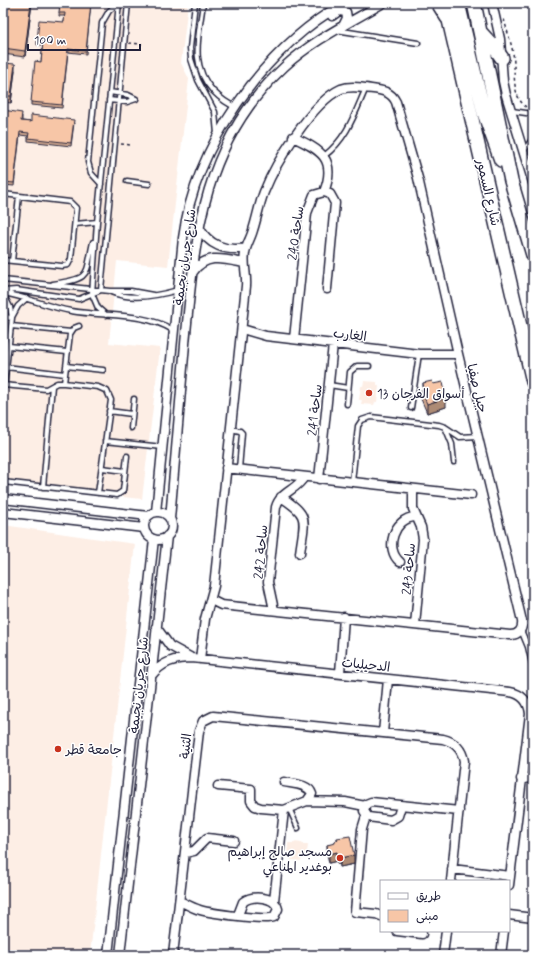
<svg xmlns="http://www.w3.org/2000/svg" width="536" height="958" font-family="Mynerve,'Playpen Sans Arabic',sans-serif">
	<rect width="100%" height="100%" fill="#fff"/>
	<filter id="ink" filterUnits="userSpaceOnUse"><feTurbulence type="fractalNoise" baseFrequency=".025" numOctaves="2"/><feDisplacementMap in="SourceGraphic" scale="8" xChannelSelector="R" yChannelSelector="G"/><feConvolveMatrix kernelMatrix="1 2 1 2 8 2 1 2 1" color-interpolation-filters="sRGB"/></filter>
	<g filter="url(#ink)">
		<!-- built -->
		<path fill="#fdeee5" d="M3,3H188L181,63L189,79L168,266L117,261L109,343L160,348L142,499L3,485Z
			M364,381L377,382V386H379L377,402H375L374,405L361,404L362,400H359L361,386H363Z
			M3,525L135,544L90,955H3Z
			M293,842L303,843V845H308L306,859L302,858L301,861L291,860V857H287L288,843H293Z"/>
		<g fill="none" stroke-linecap="round" stroke-linejoin="round">
			<defs>
				<path id="service" d="M195,3L190,48L191,59L198,80L215,112L217,134
					M203,3C199,36 189,64 213,91C220,98 227,104 236,107
					M336,30L418,43
					M110,92L128,95L136,99
					M109,100L127,102L136,99
					M512,111L533,114
					M524,151L533,138
					M324,156C347,139 355,113 366,88
					M127,181L149,184
					M101,184L91,173L88,162L102,23L109,11L118,3
					M3,194L70,202L76,208L71,259L68,265L62,266L3,260
					M75,224L97,222
					M12,261L19,196
					M3,280L110,291H131L153,295
					M53,284C92,278 85,277 93,242
					M3,291L16,290L79,299L101,290L128,3
					M111,292C131,301 157,296 178,290
					M3,293C27,297 48,307 71,311C105,317 144,312 173,330
					M3,294L10,307L12,318L4,385
					M106,315L98,308L92,294L97,222L119,3
					M3,317L12,318
					M12,317L18,306L27,298
					M11,326L71,332
					M9,346L67,352
					M66,366L103,370
					M6,367L65,374
					M64,383L70,334L74,328L79,326
					M3,385L46,389L57,383H64L98,387L107,391L111,400L98,493
					M329,385L348,388
					M347,404L350,372L357,366H369
					M411,408L419,354
					M109,411L132,414
					M445,427L452,444L454,462
					M131,428L134,399
					M231,429L240,431L242,433L239,469
					M105,441L163,447
					M102,468L125,471
					M3,482L117,495L123,491L127,456
					M352,482L358,426L362,420L371,417L439,425L445,427L460,437L478,436
					M43,487L52,386
					M521,630L528,647L533,668
					M289,808L298,828"/>
				<path id="minor" d="M435,3L445,19
					M492,3L500,39L503,81L506,95L533,183
					M332,16L339,11L346,12L347,18L343,26
					M293,137C321,150 337,159 324,192
					M199,227C208,245 226,252 246,248
					M193,272C206,253 224,259 244,263
					M242,329L266,336L419,354H458
					M294,339L307,213L314,195L324,192L330,194L335,203L327,289
					M226,468L471,495
					M319,479L333,344
					M413,489V509L421,527L423,539L415,625
					M281,497C311,516 304,520 300,553
					M3,499L148,516
					M3,512L144,528
					M156,512L183,238C195,146 263,49 344,3
					M144 526a14 14 0 1 1 28 0a14 14 0 1 1-28 0Z
					M170,519C175,461 180,403 185,344C195,240 201,144 284,67C313,40 349,23 383,3
					M400,562C384,549 394,518 415,517
					M274,610L268,582L276,507C280,492 297,490 304,477
					M156,627L170,646L190,657
					M200,659L205,619L214,586L246,286C247,275 243,264 245,253C246,245 251,238 253,230C257,218 259,205 264,192C275,164 312,102 341,89C349,86 357,87 365,88C377,90 390,89 396,102L418,178L458,354L522,621C523,629 519,635 510,635L221,605L211,600
					M340,673L344,617
					M151,676C162,662 175,658 192,658L510,692C522,694 529,702 530,714L509,885
					M383,733L388,679
					M521,779L533,778
					M284,782C293,784 309,784 312,794L307,801
					M218,786L251,789V801L255,806L261,808L284,810L307,801L345,802L365,806
					M401,806L398,816L391,820L368,817L364,811L366,804L371,802L459,811
					M366,816L362,829L355,912L376,914L381,916
					M185,853L194,851L207,838L234,841
					M452,869L510,876
					M180,901C186,904 193,908 200,910C210,913 267,921 274,917L278,909C275,896 252,895 243,902L238,915
					M274,901L284,810
					M509,915L533,918
					M397,931L422,934
					M108,955L154,539
					M120,955L167,536
					M173,955L199,731L203,721L213,716L443,739C455,742 462,749 464,761L451,881
					M443,955L446,931
					M501,955L504,931"/>
				<path id="primary" d="M445,3L533,382
					M458,3L484,113L501,160
					M474,3L511,181L533,255
					M481,33L494,47L502,58"/>
			</defs>
			<!-- service casing -->
			<use href="#service" stroke="#22223b" stroke-width="7"/>
			<!-- minor casing -->
			<use href="#minor" stroke="#22223b" stroke-width="11"/>
			<!-- primary casing -->
			<use href="#primary" stroke="#22223b" stroke-width="16"/>
			<!-- path -->
			<path stroke="#22223b" stroke-width="1.5" stroke-dasharray="3 3" stroke-linecap="butt" d="M504,19C507,31 511,42 513,53C516,71 510,94 526,107
				M129,43L142,44
				M530,120L533,132
				M121,144L131,145"/>
			<!-- service -->
			<use href="#service" stroke="#fff" stroke-width="4"/>
			<!-- minor -->
			<use href="#minor" stroke="#fff" stroke-width="8"/>
			<!-- primary -->
			<use href="#primary" stroke="#fff" stroke-width="13"/>
		</g>
		<!-- wall -->
		<path fill="#d4aa90" stroke="#22223b" d="M3,3H32L25,57L3,54Z
			M60,3H91L86,54L68,52L62,108L31,105V102L41,62L43,45H37V42L64,22L65,16H59Z
			M3,63L15,70L11,103L3,102Z
			M3,110L22,116V121L31,122L74,123L71,146L28,141V136L20,135L14,186L3,185Z
			M423,383L433,384L446,407L427,413L421,399V390H423Z
			M337,838L354,864L340,867V864H337V861L329,863L327,854V845L335,844V841L337,840Z"/>
		<!-- shaded-wall -->
		<path fill="#ad8b75" stroke="#22223b" d="M31,3H32L25,57V51Z
			M15,64V70L11,103V96Z
			M446,398V407L427,413V404Z
			M337,852V861L329,863V854Z
			M337,855H340V864H337Z
			M354,855V864L340,867V858Z"/>
		<!-- building -->
		<path fill="#f7c6a7" stroke="#22223b" d="M3,3H31L25,51L3,48Z
			M60,3H91L86,51L68,49L62,105L31,102L35,61L41,62L43,42H37L39,20L64,22L65,13H59Z
			M3,63L15,64L11,96H3Z
			M3,110L22,113L21,121L31,122V115L74,120L71,143L28,138L29,133L20,132L14,183L3,182Z
			M432,381L433,384L443,382L446,398L427,404L421,390H424L423,383Z
			M350,836L354,855L340,858V855H337V852L329,854L327,845L335,843V841L338,840L337,838Z"/>
	</g>
	<!-- markers -->
	<g fill="#c8321e" stroke="#fff" stroke-width="1.5">
		<circle cx="369" cy="393" r="4"/>
		<circle cx="58" cy="749" r="4"/>
		<circle cx="340" cy="858" r="4"/>
	</g>
	<g text-anchor="middle" stroke-width="3" stroke-linejoin="round" paint-order="stroke">
		<!-- street labels -->
		<g font-size="13" fill="#22223b" stroke="#fff">
			<text transform="translate(489 192) rotate(77)" y="5">شارع السمور</text>
			<text transform="translate(295 233) rotate(-82)" y="5">ساحة 240</text>
			<text transform="translate(184 257) rotate(-82)" y="5">شارع جريان نجيمة</text>
			<text transform="translate(350 334) rotate(7)" y="5">الغارب</text>
			<text transform="translate(478 388) rotate(76)" y="5">جبل صفيا</text>
			<text transform="translate(314 410) rotate(-84)" y="5">ساحة 241</text>
			<text transform="translate(260 552) rotate(-85)" y="5">ساحة 242</text>
			<text transform="translate(408 569) rotate(-85)" y="5">ساحة 243</text>
			<text transform="translate(366 664) rotate(6)" y="5">الدحيليات</text>
			<text transform="translate(138 685) rotate(-84)" y="5">شارع جريان نجيمة</text>
			<text transform="translate(185 746) rotate(-84)" y="5">الثنية</text>
		</g>
		<!-- poi labels -->
		<g font-size="13" fill="#22223b" stroke="#fff" text-anchor="start">
			<text x="377" y="398">أسواق الفرجان 13</text>
			<text x="66" y="754">جامعة قطر</text>
			<text x="332" y="856" text-anchor="end">مسجد صالح إبراهيم<tspan x="332" dy="15">بوغدير المناعي</tspan></text>
		</g>
	</g>
	<!-- margin -->
	<rect width="536" height="958" fill="none" stroke="#fff" stroke-width="16"/>
	<rect x="8" y="8" width="520" height="942" fill="none" stroke="#22223b" stroke-width="1.5" filter="url(#ink)"/>
	<!-- legend -->
	<rect x="380" y="880" width="130" height="52" fill="#ffffff" stroke="#a7a7b1"/>
	<rect x="388" y="893" width="20" height="6" fill="#ffffff" stroke="#a7a7b1"/>
	<text x="416" y="900" font-size="12" fill="#22223b">طريق</text>
	<rect x="388" y="910" width="20" height="12" fill="#f7c6a7" stroke="#a7a7b1"/>
	<text x="416" y="920" font-size="12" fill="#22223b">مبنى</text>
	<!-- scale -->
	<path d="M28 44v6h112v-6" fill="none" stroke="#22223b" stroke-width="2"/>
	<text x="34" y="44" font-size="12" fill="#22223b" stroke="#ffffff" stroke-width="3" paint-order="stroke">100 m</text>
</svg>
